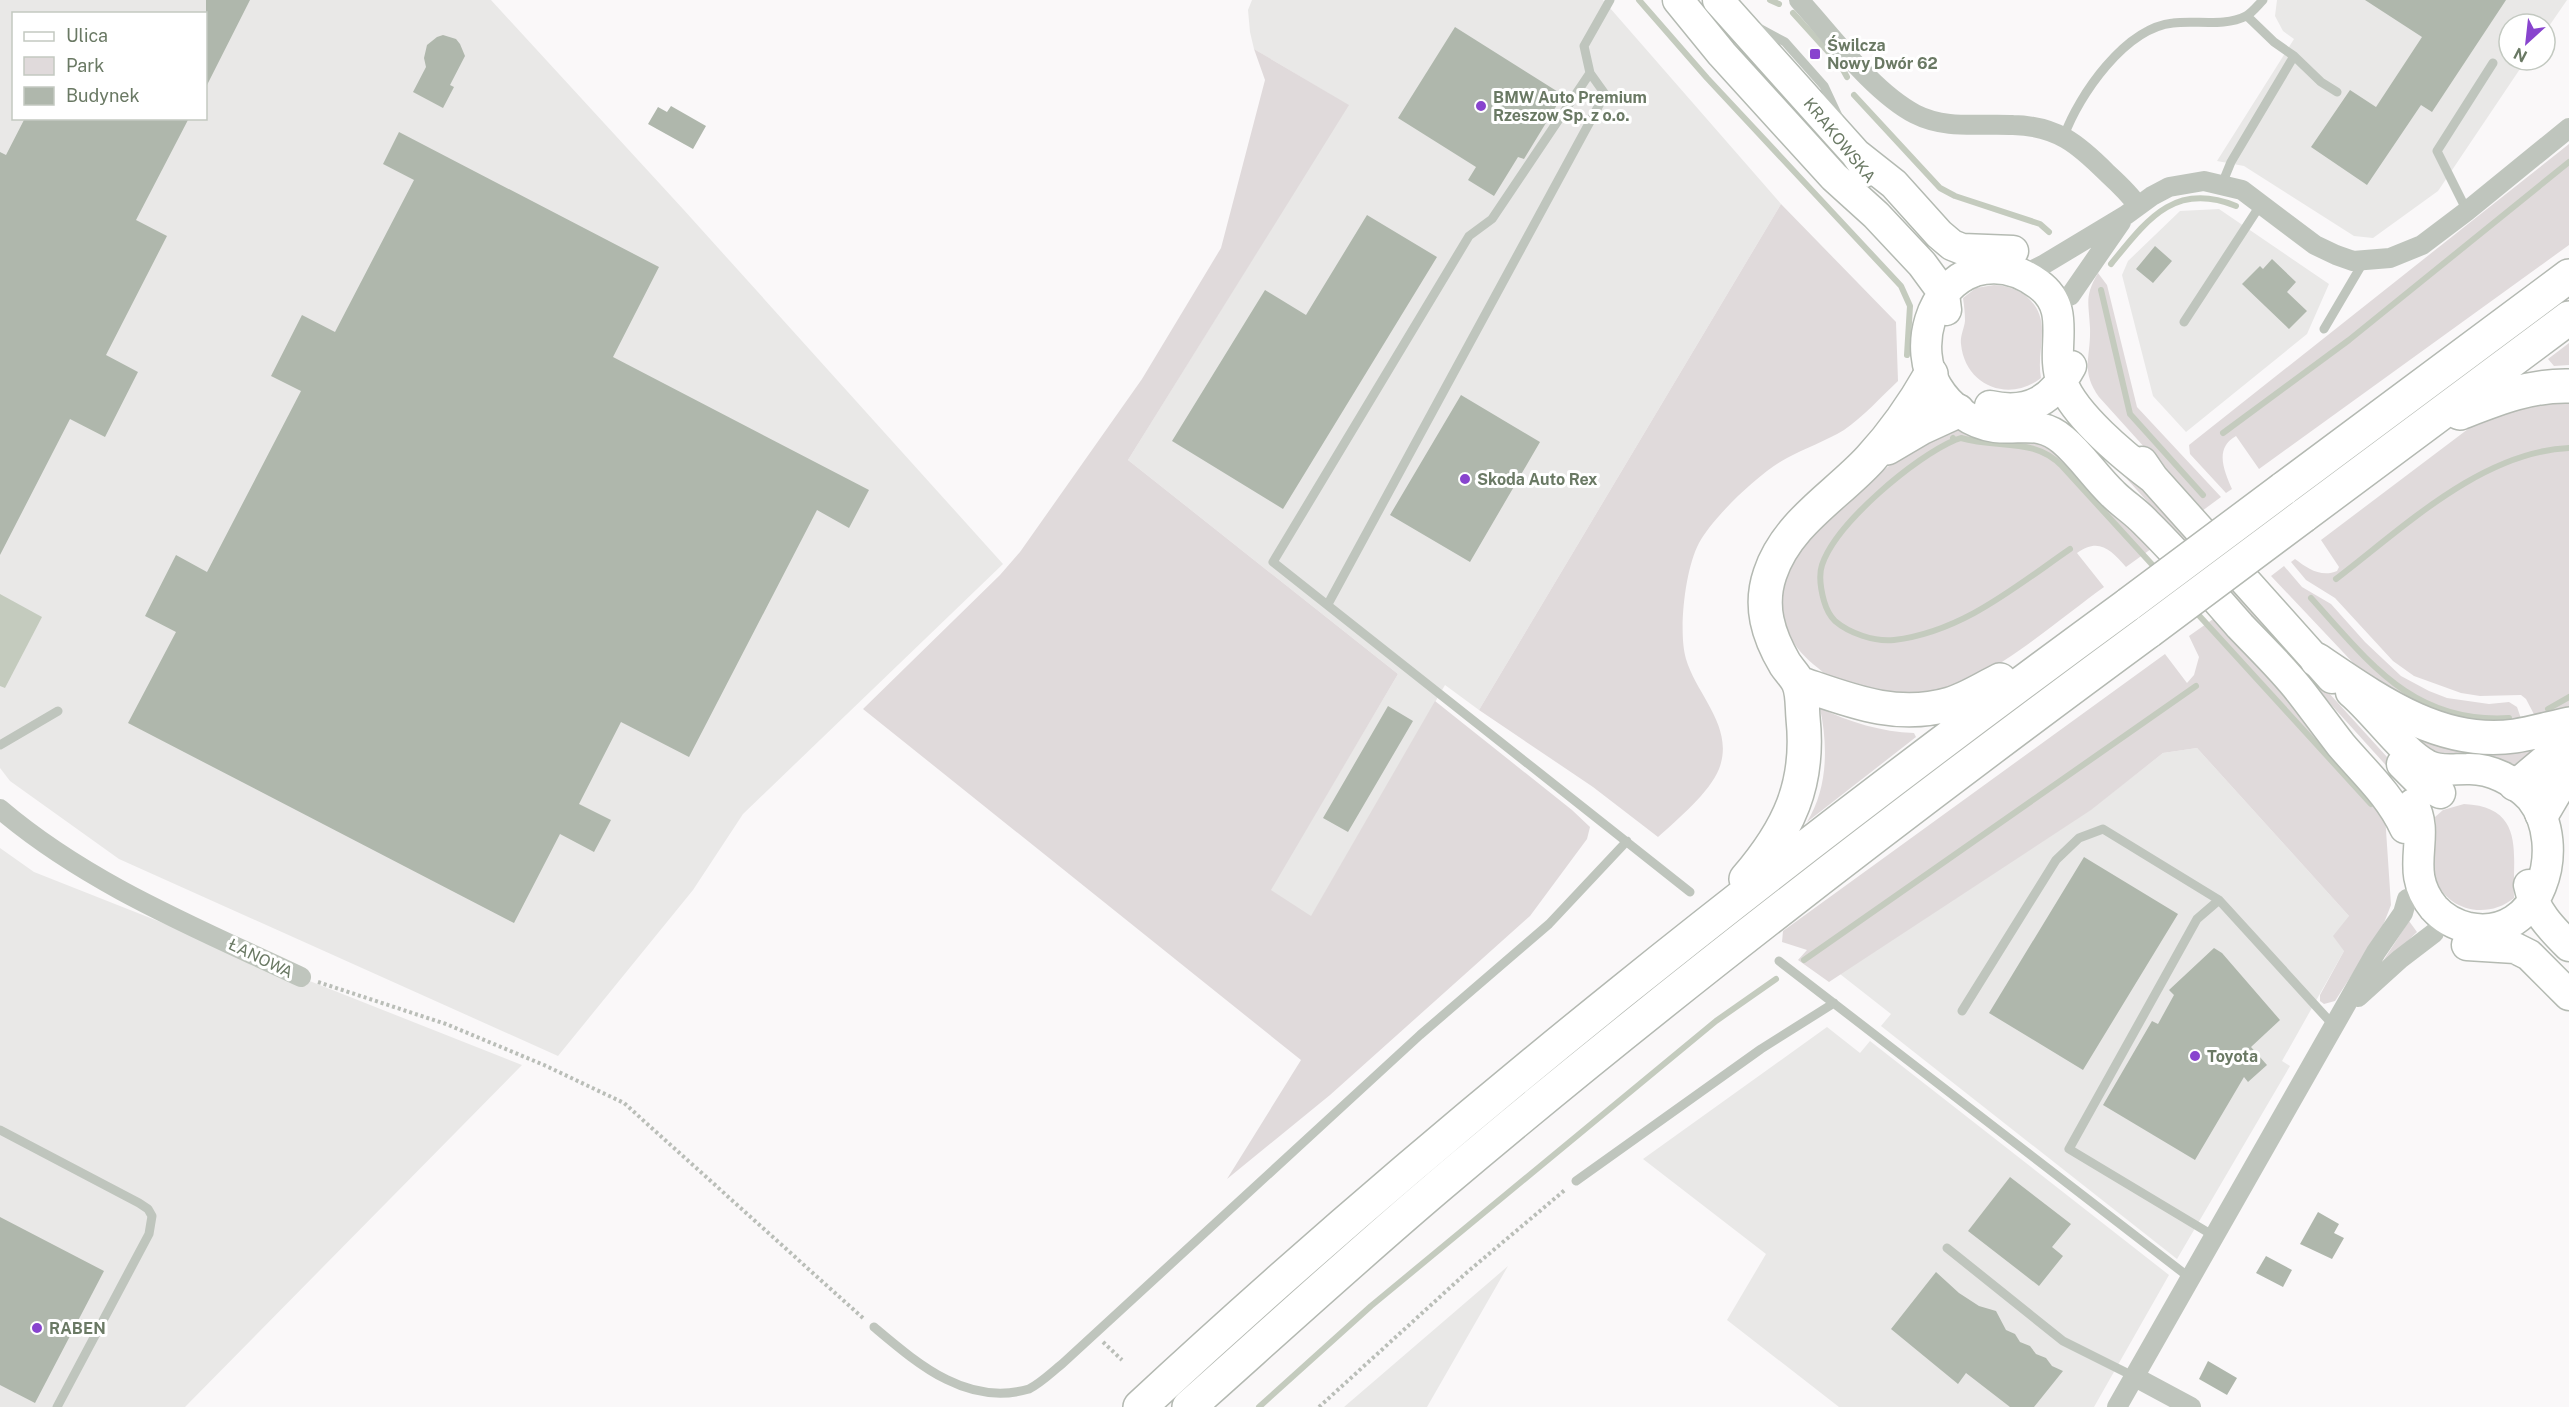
<svg xmlns="http://www.w3.org/2000/svg" width="2569" height="1407" font-family="'Public Sans',sans-serif">
	<rect width="100%" height="100%" fill="#faf8f9"/>
	<!-- built -->
	<path fill="#e9e8e7" fill-rule="evenodd" d="M0,0H491L683,209L1003,564L743,814L693,890L558,1056L119,859L10,781L0,768ZM14,14H206V118H14Z
		M1252,0H1603L1781,204L1479,710L1445,685L1311,917L1270,890L1398,674L1128,460L1348,105L1254,49L1250,32L1248,10Z
		M2277,0H2567L2545,32V24H2509V60H2526L2438,191L2373,238L2354,236L2244,166L2217,161L2294,39L2283,31L2275,16Z
		M2219,209L2329,284L2307,334L2186,432L2153,396L2122,275L2128,261L2180,211Z
		M2197,748L2349,916L2344,951L2282,1061L2290,1066L2177,1259L1881,1026L1891,1014L1840,974L2090,810L2163,753Z
		M0,848L34,872L522,1065L185,1407H0Z
		M1827,1027L1860,1053L1870,1041L2169,1275L2094,1407H1839L1727,1320L1766,1254L1643,1159Z
		M1508,1266L1427,1407H1344Z"/>
	<!-- green -->
	<path fill="#e0dadb" d="M1740,47L1946,272L1944,277L1739,50Z
		M1254,49L1349,105L1128,460L1398,674L1271,890L1311,916L1435,701L1572,810L1590,827L1587,839L1530,916L1330,1095L1227,1179L1301,1060L863,709L1000,575L1020,552L1142,379L1221,248L1265,80Z
		M2569,144V245L2259,469L2236,436C2214,448 2224,471 2232,489L2226,493L2190,454L2189,445Z
		M1781,204L1896,322L1898,381C1881,397 1863,417 1844,430C1826,441 1805,448 1787,458C1760,472 1713,517 1699,543C1685,569 1678,632 1686,659C1697,696 1735,727 1719,769C1710,792 1677,820 1658,837L1593,787L1479,710Z
		M2098,273L2107,285L2137,407L2221,497L2202,511L2099,397C2080,370 2091,358 2090,328C2089,303 2084,297 2098,273Z
		M1994,285C2020,286 2042,302 2042,331C2042,347 2038,362 2041,378C2009,403 1965,386 1961,344C1960,336 1964,329 1965,321C1965,313 1964,305 1963,298L1976,288Z
		M2569,343V365L2554,366L2548,359Z
		M2534,399H2569V710L2538,722L2526,699L2521,695L2480,696L2461,693L2414,676L2393,661L2335,598L2306,580L2291,562L2295,559C2307,568 2321,578 2337,571L2339,567L2321,540L2472,426Z
		M2060,405L2068,406L2417,790L2411,793Z
		M1953,428L2048,441L2151,549L2126,567C2111,550 2099,537 2077,553L2104,587C2054,623 1980,689 1920,699C1911,701 1849,687 1840,684C1832,681 1824,673 1818,668C1708,582 1877,476 1939,429Z
		M2284,566L2302,587L2331,604L2365,642L2401,676L2429,691L2447,698L2489,704L2509,702L2517,707L2524,727L2484,729L2375,686L2271,576Z
		M2216,617L2385,815L2391,905L2382,928L2335,1001L2324,1004L2320,1001V995L2344,951L2333,936L2349,916L2197,748L2163,753L2091,810L1829,982L1798,960L1807,950L1782,942L1783,931L2165,654L2187,683L2194,675L2199,657L2189,636Z
		M1820,708C1849,722 1882,732 1914,733L1916,737L1807,822C1828,788 1828,746 1820,708Z
		M2396,720L2528,748L2532,754L2520,773L2432,757Z
		M2464,804C2527,807 2512,856 2514,898C2486,921 2443,910 2434,874C2430,856 2438,837 2435,817L2443,810Z
		M2409,921L2417,932L2386,962L2383,961Z"/>
	<!-- water -->
	<path fill="#c4cbbe" d="M0,594L42,617L5,688L0,686Z"/>
	<g fill="none" stroke-linecap="round" stroke-linejoin="round">
		<!-- stream -->
		<path stroke="#c4cbbe" stroke-width="6" d="M1639,0L1707,78L1901,286L1910,306L1907,355
			M1770,0L1779,4
			M1793,13L1841,66L1847,77
			M1854,95L1940,188L1955,196L2040,224L2049,232
			M2111,264C2147,220 2174,181 2236,206
			M2101,290L2130,414L2203,495
			M2223,433L2349,340L2569,162
			M1953,438L1955,440C1915,457 1836,523 1822,565C1818,577 1821,590 1824,601C1826,608 1829,615 1835,621C1849,633 1874,642 1894,640C1962,632 2015,587 2070,549
			M1955,440L1961,438C1998,449 2034,437 2062,466L2158,571
			M2336,579C2403,528 2481,452 2569,448
			M2311,598C2369,662 2413,724 2509,718
			M2194,610L2371,804
			M2548,709L2569,697
			M1804,960L2196,686
			M1259,1407L1371,1306L1716,1021L1776,979"/>
	</g>
	<!-- building -->
	<path fill="#afb7ac" d="M206,0H250L206,87Z
		M2365,0H2506L2432,112L2421,105L2367,185L2311,147L2350,90L2376,107L2422,37Z
		M1455,27L1563,95L1524,159L1518,157L1494,196L1468,180L1476,167L1398,118Z
		M443,35L456,39L460,44L465,56L450,85L454,87L443,108L413,92L426,67L424,58L427,45L437,37Z
		M671,106L706,126L693,149L648,124L658,107L667,112Z
		M25,118H189L136,220L167,236L106,355L138,372L105,437L70,419L0,555V152L6,155Z
		M399,132L659,267L613,357L869,490L849,528L817,510L689,757L621,722L579,804L611,820L594,852L560,834L514,923L128,723L176,632L145,616L176,555L207,572L301,391L271,376L302,315L335,332L414,180L383,164Z
		M1367,215L1437,257L1283,509L1172,441L1265,290L1306,315Z
		M2155,246L2172,261L2153,283L2136,269Z
		M2272,259L2296,282L2287,292L2307,311L2289,329L2242,284L2260,266L2263,269Z
		M1461,395L1540,442L1470,562L1390,515Z
		M1388,706L1413,721L1348,832L1323,818Z
		M2084,857L2178,914L2083,1070L1989,1013Z
		M2214,948L2222,953L2280,1020L2251,1047L2267,1065L2248,1082L2244,1077L2195,1160L2103,1105L2152,1021L2158,1024L2174,995L2169,990Z
		M2010,1177L2071,1224L2052,1247L2063,1256L2039,1286L1968,1231Z
		M2318,1212L2339,1224L2334,1233L2344,1238L2332,1259L2300,1244Z
		M0,1217L104,1271L35,1403L0,1385Z
		M2266,1256L2292,1270L2283,1287L2256,1273Z
		M1936,1272L1959,1293L1979,1306L1996,1311L2006,1330L2015,1334L2020,1342L2030,1346L2036,1354L2046,1358L2052,1366L2063,1371L2034,1407H2010L1966,1373L1958,1384L1891,1329Z
		M2208,1361L2237,1378L2227,1395L2199,1379Z"/>
	<g fill="none" stroke-linecap="round" stroke-linejoin="round">
		<defs>
			<path id="primary" d="M1678,0L1722,54L1834,177L1876,215L1922,264L1944,294L1946,310
				M1718,0L1856,154L1868,171
				M1856,154L1894,184L1939,234L1952,245L1962,249L2013,251
				M1990,406C2030,415 2053,399 2071,366
				M2142,462L2153,478L2332,678
				M2153,478C2124,456 2074,415 2062,382C2049,348 2074,310 2038,284C2019,270 1998,264 1975,271C1930,286 1913,348 1937,387C1949,407 1971,424 1995,427C2021,430 2040,420 2063,440C2082,456 2095,477 2113,494C2123,504 2136,512 2146,523C2179,555 2209,591 2240,626C2260,647 2282,668 2300,691C2314,709 2327,727 2341,745C2364,772 2390,795 2405,828
				M2351,692C2375,712 2402,752 2427,765C2439,772 2453,769 2467,769C2491,768 2515,781 2531,798C2569,846 2540,942 2469,928C2456,925 2443,918 2434,908C2402,870 2432,838 2413,804
				M2402,764L2419,781L2440,793
				M2529,885C2534,911 2551,928 2569,946
				M2467,945L2515,948L2529,955L2569,995"/>
			<path id="highway" d="M2460,413C2496,399 2530,385 2569,386
				M1887,448L1921,428L1958,411
				M2283,489L2569,276
				M2303,516L2569,318
				M2317,660C2375,699 2440,747 2515,736C2533,733 2551,728 2569,724
				M1799,683C1849,700 1896,720 1950,704C1967,699 1984,688 2000,680
				M2515,784L2524,780L2569,742
				M2542,814L2569,768
				M1746,879C1789,829 1810,784 1803,718C1802,707 1803,692 1798,682C1795,676 1789,670 1785,664C1768,635 1759,606 1770,574C1787,523 1836,496 1870,459C1893,434 1914,404 1931,374
				M1140,1407C1451,1118 1786,855 2129,604
				M1189,1407C1272,1333 1355,1257 1440,1185C1669,991 1907,809 2149,631"/>
		</defs>
		<!-- primary casing -->
		<use href="#primary" stroke="#b4bab2" stroke-width="33"/>
		<!-- highway casing -->
		<use href="#highway" stroke="#b4b9b2" stroke-width="36"/>
		<!-- path -->
		<path stroke="#babeb8" stroke-width="4" stroke-dasharray="3 3" stroke-linecap="butt" d="M318,982L446,1024L544,1065L624,1103L864,1319
			M1103,1342L1122,1360
			M1319,1407L1465,1274L1566,1189"/>
		<!-- lane -->
		<path stroke="#bfc5bd" stroke-width="9" d="M1610,0L1584,46L1590,73L1492,219L1469,236L1273,562L1690,892
			M2247,16L2274,42L2294,56L2321,82L2337,92
			M1757,27L1785,42L1824,86L1838,116
			M2064,136C2079,95 2125,28 2173,23C2195,20 2225,27 2246,16C2252,13 2258,5 2263,0
			M2222,184L2231,162L2294,56
			M2467,211L2437,151L2493,63
			M2184,322L2261,204
			M2324,329L2364,261
			M1328,604L1605,94L1590,73
			M0,745L58,711
			M1779,961L2190,1278
			M1962,1011L2056,860L2079,838L2103,829L2219,900L2335,1027
			M0,1130L139,1203L148,1209L152,1216L149,1234L57,1407
			M1576,1181L1761,1049L1834,1003
			M2214,1236L2069,1149L2197,919L2219,900
			M1947,1248L2063,1341L2135,1377
			M874,1327C918,1364 967,1407 1029,1389C1041,1383 1052,1372 1062,1364L1420,1035L1549,924L1627,841"/>
		<!-- street -->
		<path stroke="#bfc5bd" stroke-width="20" d="M1799,0C1832,36 1872,91 1915,114C1946,130 1980,123 2013,125C2057,126 2078,144 2107,173C2119,184 2129,193 2138,206
			M2023,275L2043,265L2126,215L2152,196L2169,187L2204,181L2242,190L2315,245L2336,255L2353,261L2390,258L2422,245L2467,211L2569,128
			M2070,296L2121,222
			M0,809C88,884 197,928 301,977
			M2358,997L2400,959L2434,933
			M2135,1377L2191,1407
			M2117,1407L2376,952L2403,913L2407,899"/>
		<!-- primary -->
		<use href="#primary" stroke="#fff" stroke-width="30"/>
		<!-- highway -->
		<use href="#highway" stroke="#fff" stroke-width="33"/>
		<defs>
			<path id="highway-bridge" d="M2129,604L2283,489
				M2149,631L2303,516"/>
		</defs>
		<!-- highway-bridge casing -->
		<use href="#highway-bridge" stroke="#b4b9b2" stroke-width="36" stroke-linecap="butt"/>
		<!-- highway-bridge -->
		<use href="#highway-bridge" stroke="#fff" stroke-width="33"/>
	</g>
	<!-- markers -->
	<g fill="#8844ce" stroke="#fff" stroke-width="2">
		<rect x="1809" y="48" width="12" height="12" rx="3"/>
		<circle cx="1481" cy="106" r="6"/>
		<circle cx="1465" cy="479" r="6"/>
		<circle cx="2195" cy="1056" r="6"/>
		<circle cx="37" cy="1328" r="6"/>
	</g>
	<g text-anchor="middle" stroke-width="6" stroke-linejoin="round" paint-order="stroke">
		<!-- poi labels -->
		<g font-size="16" font-weight="bold" fill="#6a7964" stroke="#fff" text-anchor="start">
			<text x="1827" y="51">Świlcza<tspan x="1827" dy="18">Nowy Dwór 62</tspan></text>
			<text x="1493" y="103">BMW Auto Premium<tspan x="1493" dy="18">Rzeszow Sp. z o.o.</tspan></text>
			<text x="1477" y="485">Skoda Auto Rex</text>
			<text x="2207" y="1062">Toyota</text>
			<text x="49" y="1334">RABEN</text>
		</g>
		<!-- street labels -->
		<g font-size="16" fill="#6a7964" stroke="#fff">
			<text transform="translate(1840 140) rotate(51)" y="6">KRAKOWSKA</text>
			<text transform="translate(261 958) rotate(26)" y="6">ŁANOWA</text>
		</g>
	</g>
	<!-- legend -->
	<rect x="12" y="12" width="195" height="108" fill="#ffffff" stroke="#c3c9c1" stroke-width="1.5"/>
	<rect x="24" y="32" width="30" height="9" fill="#ffffff" stroke="#c3c9c1" stroke-width="1.5"/>
	<text x="66" y="42" font-size="18" fill="#6a7964">Ulica</text>
	<rect x="24" y="57" width="30" height="18" fill="#e0dadb" stroke="#c3c9c1" stroke-width="1.5"/>
	<text x="66" y="72" font-size="18" fill="#6a7964">Park</text>
	<rect x="24" y="87" width="30" height="18" fill="#afb7ac" stroke="#c3c9c1" stroke-width="1.5"/>
	<text x="66" y="102" font-size="18" fill="#6a7964">Budynek</text>
	<!-- north arrow -->
	<g transform="translate(2527 42) rotate(207)"><circle r="28" fill="#ffffff" stroke="#c3c9c1" stroke-width="1.5"/>
	<path d="M0-4.5L10 22L0 15L-10 22Z" fill="#8844ce"/>
	<text y="-9" font-size="16" font-weight="bold" text-anchor="middle" fill="#6a7964">N</text>
	</g>
</svg>
